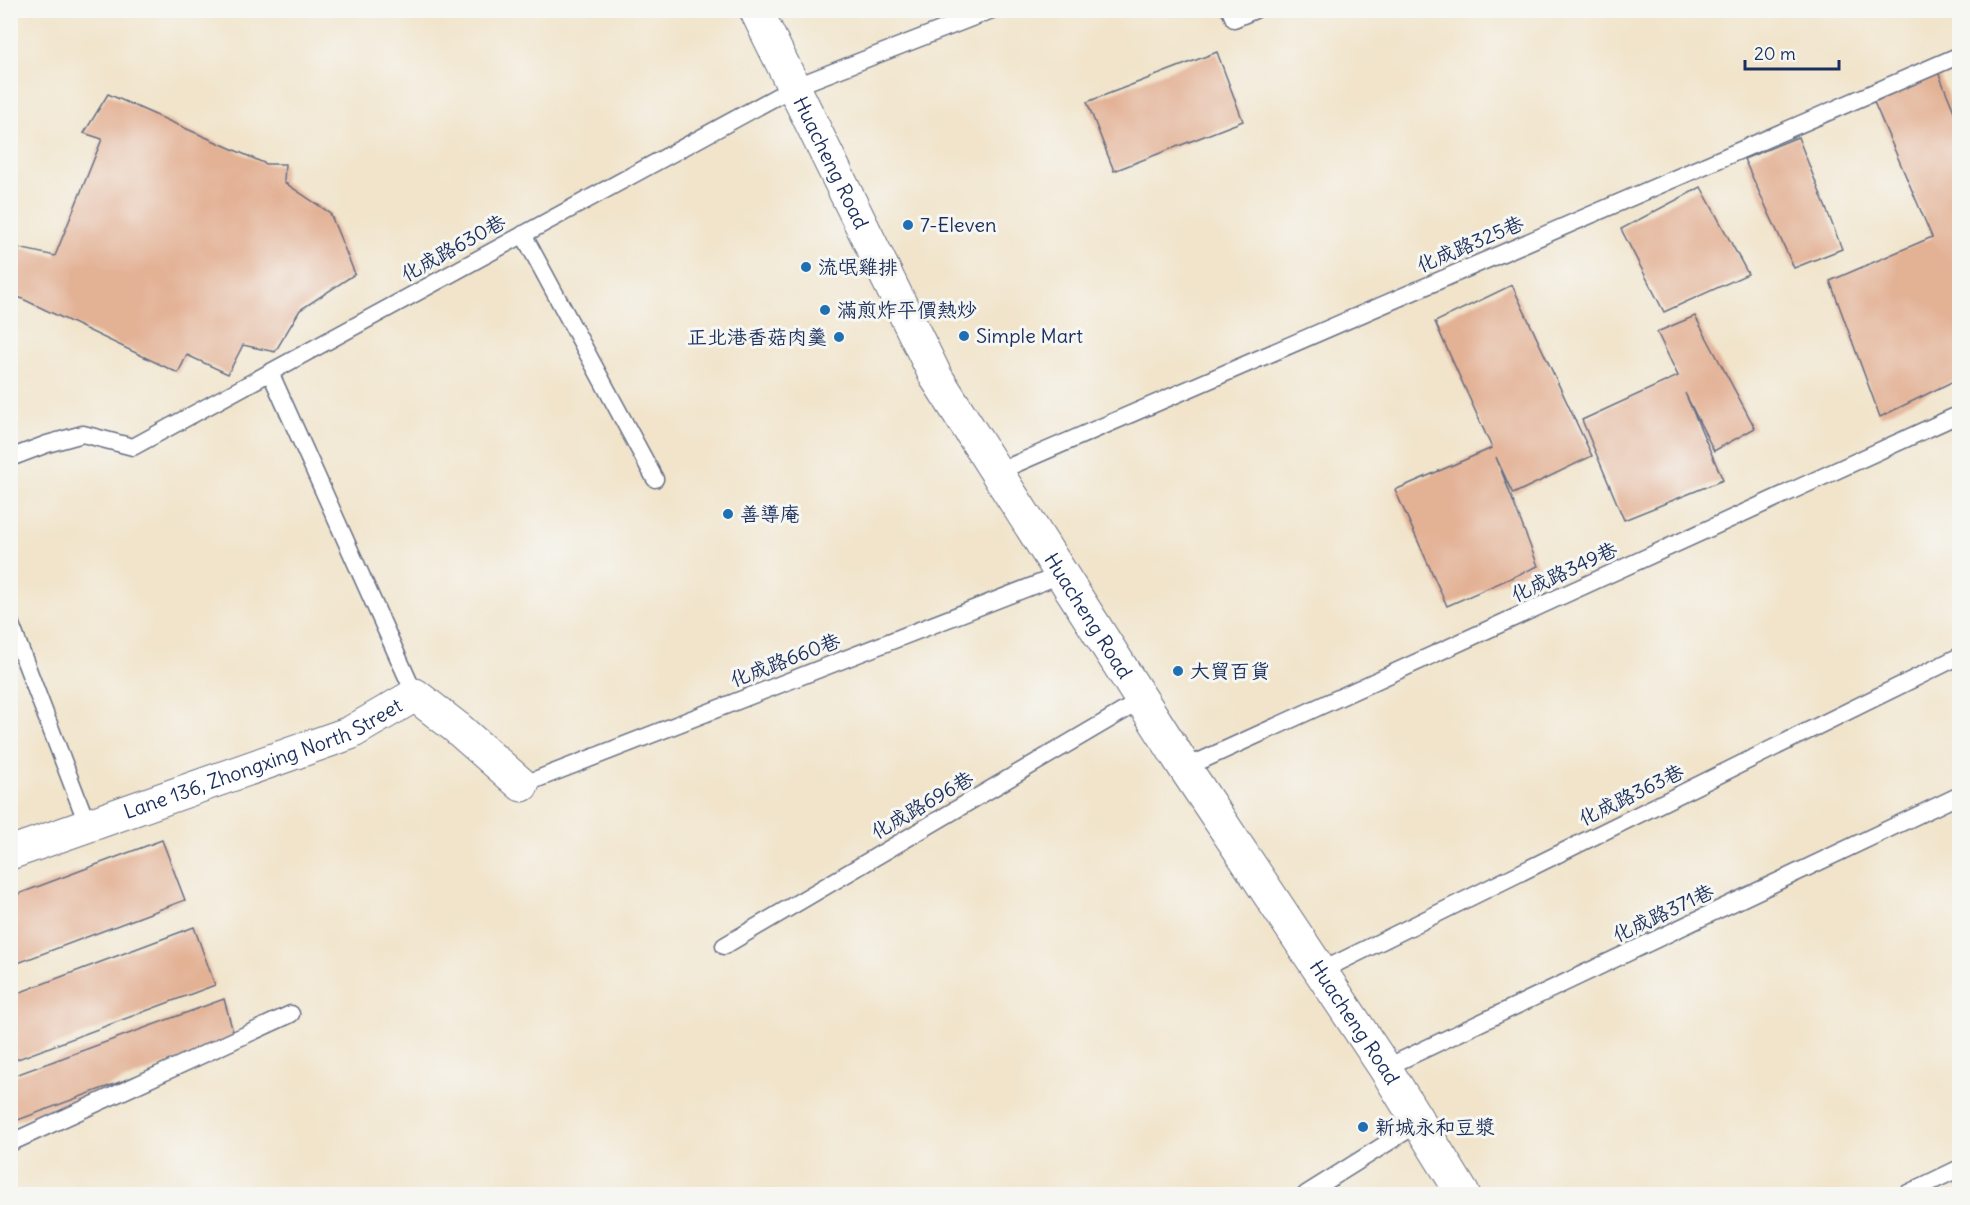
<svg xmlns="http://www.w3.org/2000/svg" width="1970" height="1205" font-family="Delius,'LXGW WenKai TC',sans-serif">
	<rect width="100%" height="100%" fill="#f6f6f2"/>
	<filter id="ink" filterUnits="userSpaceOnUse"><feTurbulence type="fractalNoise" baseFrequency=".0167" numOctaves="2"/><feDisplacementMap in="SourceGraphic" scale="12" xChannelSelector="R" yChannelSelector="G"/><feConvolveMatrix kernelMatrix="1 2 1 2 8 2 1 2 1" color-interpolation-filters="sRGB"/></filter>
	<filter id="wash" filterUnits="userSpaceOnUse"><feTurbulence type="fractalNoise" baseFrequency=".008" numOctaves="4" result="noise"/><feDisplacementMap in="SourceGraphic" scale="24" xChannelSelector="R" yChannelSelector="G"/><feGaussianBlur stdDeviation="1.35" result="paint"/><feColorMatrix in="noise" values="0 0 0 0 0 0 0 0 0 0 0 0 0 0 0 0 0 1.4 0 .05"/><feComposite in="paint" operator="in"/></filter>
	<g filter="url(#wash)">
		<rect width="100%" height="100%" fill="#f1e4cb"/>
		<g id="blocks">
			<!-- building -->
			<path fill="#e3b194" d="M1217,52L1243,121L1114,171L1087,102Z
				M1938,72L1960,126V378L1880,417L1830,281L1932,237L1874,102Z
				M108,94L266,164H285L284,182L330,213L355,274L300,310L275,352L243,345L228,374L187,355L178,373L10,293V267L19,248L55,256L102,139L84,133Z
				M1798,137L1842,249L1794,268L1744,159Z
				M1701,187L1748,274L1664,312L1621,229Z
				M1512,285L1592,456L1513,494L1496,457L1538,566L1447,606L1395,490L1492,448L1435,322Z
				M1695,316L1755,428L1714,451L1685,393L1723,480L1624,520L1582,420L1678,376L1657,332Z
				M162,840L185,900L10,966V897Z
				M194,927L215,985L10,1062V996Z
				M224,999L235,1039L10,1123V1077Z"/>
		</g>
	</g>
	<g filter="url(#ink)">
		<use href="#blocks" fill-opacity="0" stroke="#666e84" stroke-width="1.5"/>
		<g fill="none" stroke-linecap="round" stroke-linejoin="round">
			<defs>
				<path id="service" d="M1230,10L1234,19L1255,10
					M523,234L655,479
					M270,372L415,695
					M10,458L47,444L83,434L133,447L794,87L992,10
					M997,472L1960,55
					M10,622L88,826
					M1185,768L1960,414
					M522,785L1063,574
					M724,946L1142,700
					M1321,971L1960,656
					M1385,1068L1960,795
					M10,1143L291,1014
					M1306,1194L1419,1123
					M1906,1194L1960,1168"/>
				<g id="minor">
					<path id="s1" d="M10,853L350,733L415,695L456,727L522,785"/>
				</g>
				<g id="tertiary">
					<path id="s2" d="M756,10L936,377L1185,768L1385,1068L1463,1194"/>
				</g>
			</defs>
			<!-- service casing -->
			<use href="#service" stroke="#666e84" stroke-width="19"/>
			<!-- minor casing -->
			<use href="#minor" stroke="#666e84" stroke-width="35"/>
			<!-- tertiary casing -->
			<use href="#tertiary" stroke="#666e84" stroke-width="35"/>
			<!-- service -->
			<use href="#service" stroke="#fff" stroke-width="16"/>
			<!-- minor -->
			<use href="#minor" stroke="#fff" stroke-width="33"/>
			<!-- tertiary -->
			<use href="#tertiary" stroke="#fff" stroke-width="33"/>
		</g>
	</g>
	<!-- markers -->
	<g fill="#1f6fb2" stroke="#f6f6f2" stroke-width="2">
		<circle cx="908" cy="225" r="6"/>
		<circle cx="806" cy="267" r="6"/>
		<circle cx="825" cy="310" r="6"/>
		<circle cx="964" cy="336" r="6"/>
		<circle cx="839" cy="337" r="6"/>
		<circle cx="728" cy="514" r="6"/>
		<circle cx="1178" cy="671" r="6"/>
		<circle cx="1363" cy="1127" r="6"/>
	</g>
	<g text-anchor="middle" stroke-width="6" stroke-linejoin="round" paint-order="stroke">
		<!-- street labels -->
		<g font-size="20" fill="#1b2f5e" stroke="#f6f6f2">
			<text dy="7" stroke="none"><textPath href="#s2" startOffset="170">Huacheng Road</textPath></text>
			<text transform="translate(1470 244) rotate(-23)" y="7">化成路325巷</text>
			<text transform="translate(453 248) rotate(-29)" y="7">化成路630巷</text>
			<text transform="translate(1564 572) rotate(-25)" y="7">化成路349巷</text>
			<text dy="7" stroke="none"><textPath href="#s2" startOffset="692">Huacheng Road</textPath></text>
			<text transform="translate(785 660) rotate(-21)" y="7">化成路660巷</text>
			<text dy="7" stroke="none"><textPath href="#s1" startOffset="270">Lane 136, Zhongxing North Street</textPath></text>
			<text transform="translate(1631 795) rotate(-26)" y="7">化成路363巷</text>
			<text transform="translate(922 805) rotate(-30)" y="7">化成路696巷</text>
			<text transform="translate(1663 913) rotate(-25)" y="7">化成路371巷</text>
			<text dy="7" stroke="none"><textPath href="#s2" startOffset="1178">Huacheng Road</textPath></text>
		</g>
		<!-- poi labels -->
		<g font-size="20" fill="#1b2f5e" stroke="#f6f6f2" text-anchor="start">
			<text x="920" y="232">7-Eleven</text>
			<text x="818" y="274">流氓雞排</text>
			<text x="837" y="317">滿煎炸平價熱炒</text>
			<text x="976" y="343">Simple Mart</text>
			<text x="827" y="344" text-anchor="end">正北港香菇肉羹</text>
			<text x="740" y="521">善導庵</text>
			<text x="1190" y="678">大貿百貨</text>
			<text x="1375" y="1134">新城永和豆漿</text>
		</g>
	</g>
	<!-- margin -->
	<rect width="1970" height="1205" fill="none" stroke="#f6f6f2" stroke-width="36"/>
	<!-- scale -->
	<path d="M1745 60v9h94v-9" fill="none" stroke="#1b2f5e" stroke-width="3"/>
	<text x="1754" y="60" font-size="18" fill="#1b2f5e" stroke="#f6f6f2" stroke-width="4.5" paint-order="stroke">20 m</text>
</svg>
